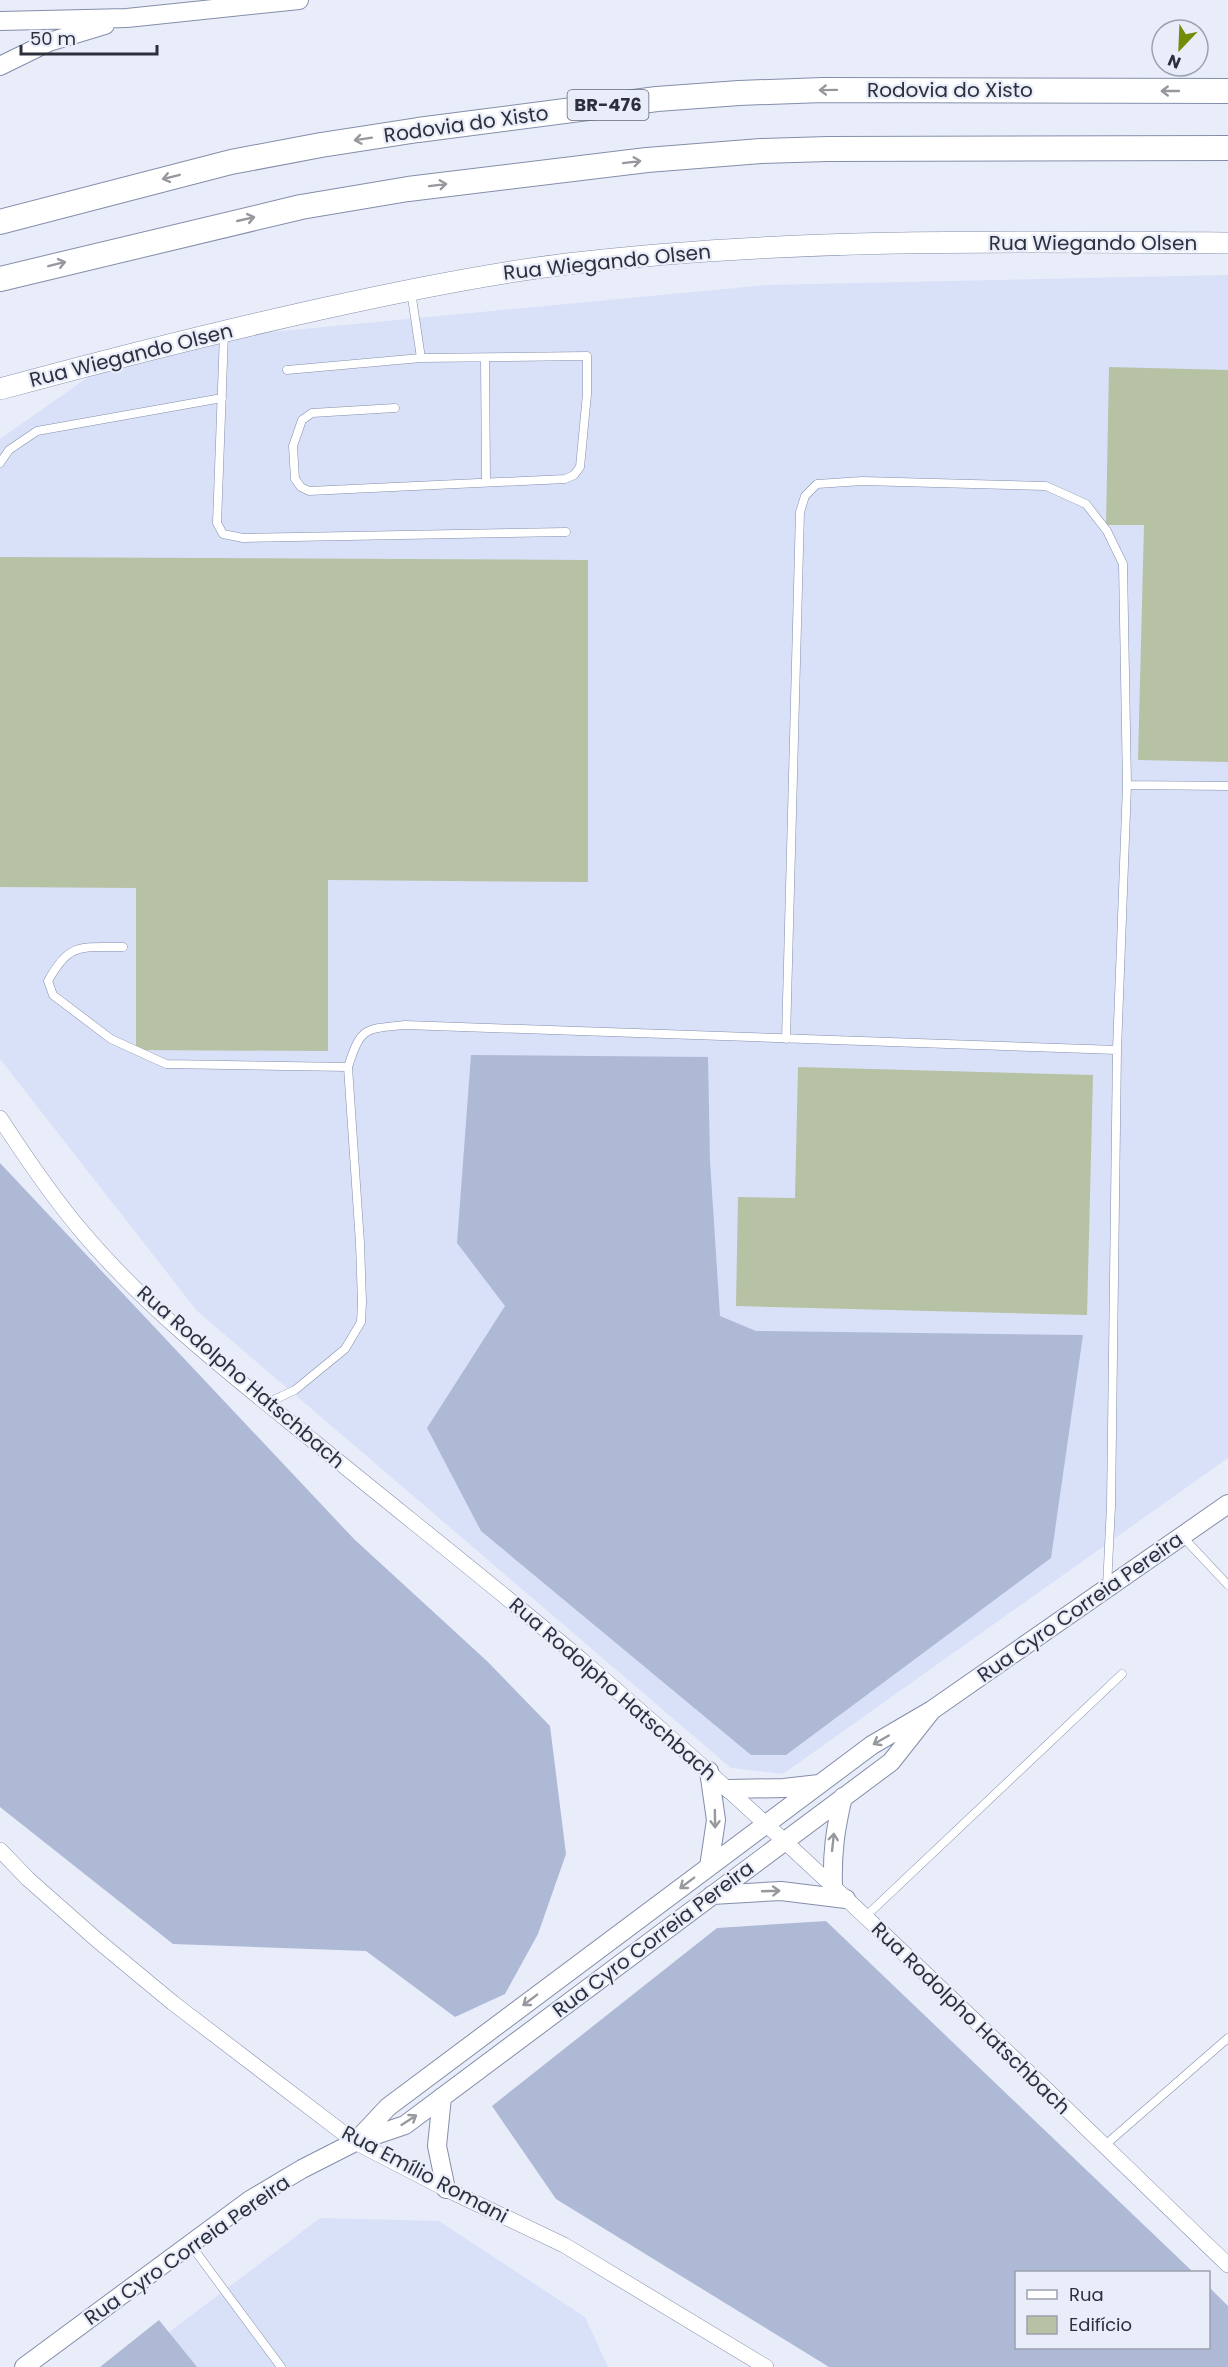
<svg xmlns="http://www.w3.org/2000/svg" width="1228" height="2367" font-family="Poppins,sans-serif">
	<rect width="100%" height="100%" fill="#e9edfa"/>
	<!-- built -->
	<path fill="#d9e1f8" d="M1228,275V1458L783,1774L731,1768L197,1311L0,1059V439L91,375L261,333L766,285Z
		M320,2218L439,2221L585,2317L608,2367H123Z"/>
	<!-- forest -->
	<path fill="#aeb9d6" d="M471,1055L708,1057L710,1161L720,1316L756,1331L1083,1335L1051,1558L786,1755H751L481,1531L427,1428L505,1306L457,1243Z
		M0,1163L354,1539L488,1662L550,1726L566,1854L538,1934L505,1994L455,2017L366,1951L173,1944L0,1807Z
		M826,1921L1193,2272H1016V2348H1208L1209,2287L1228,2306V2367H829L556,2199L492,2106L717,1928Z
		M159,2320L197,2367H100Z"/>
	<!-- building -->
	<path fill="#b7c1a3" d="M1109,367L1228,370V762L1138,760L1144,525H1106Z
		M0,557L588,560V882L328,880V1051L136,1050V888L0,887Z
		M798,1067L1093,1075L1087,1315L736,1306L738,1197L795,1198Z"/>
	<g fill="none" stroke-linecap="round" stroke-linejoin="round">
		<defs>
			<path id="service" d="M411,291L421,358
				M224,334L217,523L223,534L243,538L566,532
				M485,358L486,482
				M287,370L421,358L587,356V394L580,467L574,475L565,479L309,491L301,487L295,479L293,446L302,420L312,413L395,408
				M0,463L9,450L37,431L222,398
				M1127,785L1228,786
				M123,947C81,948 70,941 48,981L53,995L111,1039L166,1064L348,1067
				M786,1039L800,512L805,496L817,484L862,481L1046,486L1086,504L1107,531L1123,564L1127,785L1117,1050L1111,1506L1107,1587
				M267,1403L295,1390L345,1349L361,1322L362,1302L360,1243L348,1067C361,1027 364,1029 405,1025L1117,1050
				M1182,1536L1228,1585
				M865,1917L1122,1674
				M1104,2146L1228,2038
				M190,2244L281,2367"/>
			<path id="minor" d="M0,1118C26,1158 53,1198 84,1234C150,1312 238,1380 317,1444C406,1517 497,1588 585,1663C808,1855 1016,2061 1228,2265
				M0,1850L28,1879L97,1940L173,2003L355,2142L446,2189L564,2245L766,2367"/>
			<path id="tertiary" d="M0,21L127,18L299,0
				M0,66L49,42L105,25
				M709,1771L716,1820L709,1867
				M729,1789L784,1788L819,1784
				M833,1887C832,1853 835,1830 843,1797
				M712,1895L781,1891L846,1899
				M442,2097L437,2146L446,2189
				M358,2139L388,2107L872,1745L932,1710L1228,1504
				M24,2367L250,2200L302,2169L355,2142L405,2125L891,1762L932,1710"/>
			<path id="secondary" d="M0,389C107,360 213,333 321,309C402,291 484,274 567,264C786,238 1008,241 1228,243"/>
			<path id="trunk" d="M0,222L231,162L321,145L418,130L657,99L739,93L823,90L1228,91
				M0,279L301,207L408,189L647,160L761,151L828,149L1228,148"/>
		</defs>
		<!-- service casing -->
		<use href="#service" stroke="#848eaa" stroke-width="9"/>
		<!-- minor casing -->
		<use href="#minor" stroke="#848eaa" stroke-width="16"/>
		<!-- tertiary casing -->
		<use href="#tertiary" stroke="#848eaa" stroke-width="20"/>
		<!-- secondary casing -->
		<use href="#secondary" stroke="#848eaa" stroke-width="22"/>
		<!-- trunk casing -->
		<use href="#trunk" stroke="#848eaa" stroke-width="26"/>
		<!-- service -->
		<use href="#service" stroke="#fff" stroke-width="8"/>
		<!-- minor -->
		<use href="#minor" stroke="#fff" stroke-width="15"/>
		<!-- tertiary -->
		<use href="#tertiary" stroke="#fff" stroke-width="18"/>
		<!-- secondary -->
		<use href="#secondary" stroke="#fff" stroke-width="21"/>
		<!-- trunk -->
		<use href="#trunk" stroke="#fff" stroke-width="24"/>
	</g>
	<!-- one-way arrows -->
	<defs><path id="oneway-shaft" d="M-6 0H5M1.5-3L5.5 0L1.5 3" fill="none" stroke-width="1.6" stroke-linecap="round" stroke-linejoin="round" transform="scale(1.5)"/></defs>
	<g stroke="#96989e">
		<use href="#oneway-shaft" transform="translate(828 90) rotate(179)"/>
		<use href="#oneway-shaft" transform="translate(1170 91) rotate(-180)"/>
		<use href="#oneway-shaft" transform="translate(363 139) rotate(171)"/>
		<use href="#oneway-shaft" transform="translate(632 162) rotate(-7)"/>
		<use href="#oneway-shaft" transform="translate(171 177) rotate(166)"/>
		<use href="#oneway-shaft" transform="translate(438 185) rotate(-7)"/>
		<use href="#oneway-shaft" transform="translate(246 219) rotate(-13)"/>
		<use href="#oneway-shaft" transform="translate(57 264) rotate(-14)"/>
		<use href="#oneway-shaft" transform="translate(881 1740) rotate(150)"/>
		<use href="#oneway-shaft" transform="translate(715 1819) rotate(89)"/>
		<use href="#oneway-shaft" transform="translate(833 1842) rotate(-84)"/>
		<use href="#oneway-shaft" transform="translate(687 1883) rotate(143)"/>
		<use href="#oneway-shaft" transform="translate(771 1891) rotate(-2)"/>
		<use href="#oneway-shaft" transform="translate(530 2000) rotate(143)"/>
		<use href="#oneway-shaft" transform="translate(409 2120) rotate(-33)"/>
	</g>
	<g text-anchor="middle" stroke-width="4.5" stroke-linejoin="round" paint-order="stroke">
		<!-- shield labels -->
		<rect fill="#e9edfa" stroke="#656975" stroke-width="1.5" x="567.5" y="90" width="81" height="30" rx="4.5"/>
		<g font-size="18" font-weight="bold" fill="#2c303c">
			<text x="608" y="111">BR-476</text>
		</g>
		<!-- street labels -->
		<g font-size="20" fill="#2c303c" stroke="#e9edfa">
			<text x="950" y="97">Rodovia do Xisto</text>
			<text transform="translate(466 124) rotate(-8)" y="7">Rodovia do Xisto</text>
			<text x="1093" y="250">Rua Wiegando Olsen</text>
			<text transform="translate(607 262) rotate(-6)" y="7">Rua Wiegando Olsen</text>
			<text transform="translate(131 355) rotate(-14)" y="7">Rua Wiegando Olsen</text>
			<text transform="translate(241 1377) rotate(41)" y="7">Rua Rodolpho Hatschbach</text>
			<text transform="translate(1080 1607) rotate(-35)" y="7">Rua Cyro Correia Pereira</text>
			<text transform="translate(613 1689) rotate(41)" y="7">Rua Rodolpho Hatschbach</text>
			<text transform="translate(653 1939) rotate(-37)" y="7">Rua Cyro Correia Pereira</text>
			<text transform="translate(971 2018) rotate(44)" y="7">Rua Rodolpho Hatschbach</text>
			<text transform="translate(425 2174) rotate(28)" y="7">Rua Emílio Romani</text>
			<text transform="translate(187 2250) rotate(-35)" y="7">Rua Cyro Correia Pereira</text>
		</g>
	</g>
	<!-- legend -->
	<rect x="1015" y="2271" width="195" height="78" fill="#e9edfa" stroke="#9da1ae" stroke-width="1.5"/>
	<rect x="1027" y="2290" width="30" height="9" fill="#ffffff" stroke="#9da1ae" stroke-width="1.5"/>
	<text x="1069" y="2301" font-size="18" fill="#2c303c">Rua</text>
	<rect x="1027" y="2316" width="30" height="18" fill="#b7c1a3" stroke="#9da1ae" stroke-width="1.5"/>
	<text x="1069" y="2331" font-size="18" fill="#2c303c">Edifício</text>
	<!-- north arrow -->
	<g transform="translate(1180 48) rotate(203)"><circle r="28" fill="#e9edfa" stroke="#9da1ae" stroke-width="1.5"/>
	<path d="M0-4.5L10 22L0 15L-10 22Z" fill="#718c07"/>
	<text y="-9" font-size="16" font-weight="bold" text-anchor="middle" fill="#2c303c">N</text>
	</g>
	<!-- scale -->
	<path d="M21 45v9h136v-9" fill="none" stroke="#2c303c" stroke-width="3"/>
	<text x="30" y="45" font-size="18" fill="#2c303c" stroke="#e9edfa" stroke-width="4.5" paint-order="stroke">50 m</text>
</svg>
